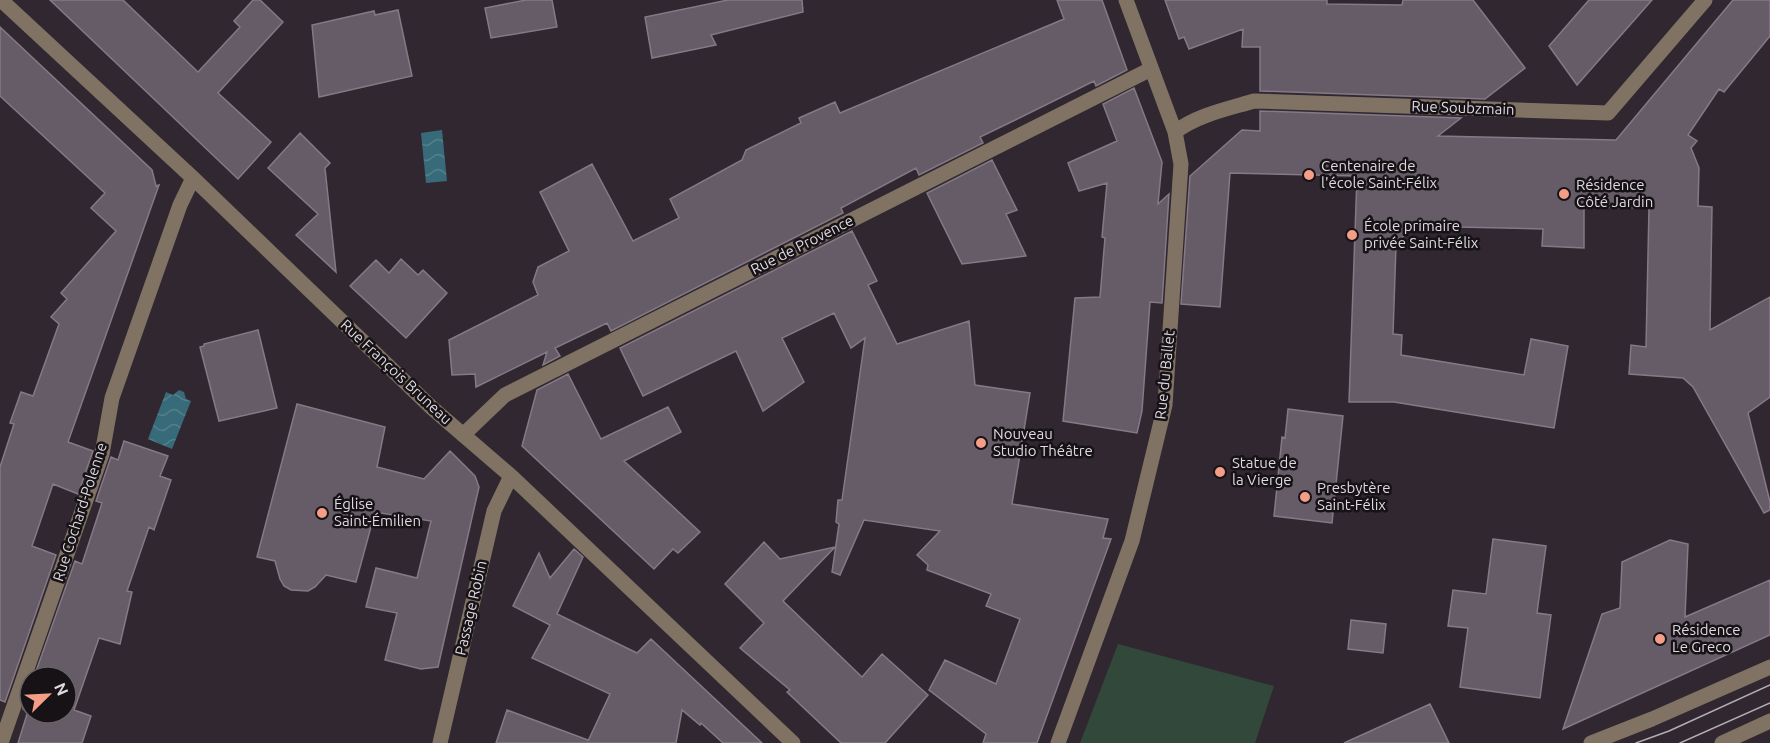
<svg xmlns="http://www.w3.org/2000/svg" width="1770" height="743" font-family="Ubuntu,sans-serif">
	<defs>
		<pattern id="water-waves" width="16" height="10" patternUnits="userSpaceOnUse" patternTransform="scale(1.5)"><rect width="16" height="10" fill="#376b79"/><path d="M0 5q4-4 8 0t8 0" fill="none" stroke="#54808c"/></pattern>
	</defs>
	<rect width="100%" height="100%" fill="#302731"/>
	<!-- grass -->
	<path fill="#31483a" d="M1118,644L1274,686L1255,743H1080Z"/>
	<!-- water -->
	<path fill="url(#water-waves)" d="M442,130L447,181L426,183L421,133Z
		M179,390L184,392L186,399L191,401L172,449L148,439L166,392L173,395Z"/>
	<!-- building -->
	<path fill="#665c67" stroke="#847985" stroke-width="1.5" d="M50,0H123L198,72L240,27L234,21L253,0H260L283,22L218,93L271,142L238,179Z
		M526,0H552L557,27L491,38L485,8Z
		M728,0H802L803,12L711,35L716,45L652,58L645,17Z
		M1057,0H1102L1127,70L1096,86L1094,81L1009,123L980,137L983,143L919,175L916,168L841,208L843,213L611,331L607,323L555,348L560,356L543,365L547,352L476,387L475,374L452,375L449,340L538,295L533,282L538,267L569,251L540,192L592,164L633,241L679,218L670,199L742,160L746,150L801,123L799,118L835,102L840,113L1064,19Z
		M1165,0H1327V4L1402,5L1403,0H1473L1525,68L1485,99L1260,91V47H1242L1243,29L1189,49L1184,37L1179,39Z
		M1589,0H1652L1577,85L1549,46Z
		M1733,0H1770V36L1724,92L1719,89L1688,135L1697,141L1691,148L1699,168L1698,206L1712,207L1710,330L1770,297V397L1748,413L1770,502V510L1764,513L1693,387L1683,378L1629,374L1631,345L1646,347L1649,208L1584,207V248L1542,246L1543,229L1411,226L1396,246L1393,334L1402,335L1401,355L1524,375L1531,339L1568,346L1554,428L1394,402H1349L1357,176L1230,173L1220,307L1181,304L1190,176L1242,130L1260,131V111L1461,118L1438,136L1616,140Z
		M398,10L412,76L319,97L312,25L374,11L375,15Z
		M0,27L152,170L156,186L159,185L68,442L93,451L78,494L53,484L32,546L56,555L5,702L0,700V467L14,424L10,423L21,392L33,396L59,324L51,317L67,299L61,293L116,231L91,208L105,193L0,96Z
		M1134,88L1162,162L1158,204L1169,194L1162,303L1150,302L1142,411L1137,433L1063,421L1075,298L1100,297L1105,238L1102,237L1107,183L1079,191L1068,163L1117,141L1103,104Z
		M300,133L330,163L325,168L336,272L296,235L318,214L268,168Z
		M992,160L1017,210L1006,214L1026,256L962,264L927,193Z
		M852,231L877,281L868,285L897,344L969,321L975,385L1030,393L1012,504L1108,519L1103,538L1111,539L1037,743H983L986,734L929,690L945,660L996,684L1020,619L986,606L991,594L927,570L928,565L917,555L940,531L864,520L840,575L832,572L839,524L836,522L838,500H842L865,338L851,348L834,313L782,338L804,382L763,411L736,351L643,396L620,348Z
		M401,259L418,275L423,270L447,293L406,338L350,286L376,260L389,273Z
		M258,330L277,408L219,421L200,347L204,346V344Z
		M568,374L601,439L668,407L681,432L624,461L700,532L678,553L673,549L654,569L522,446L537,390Z
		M297,404L385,427L377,467L424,479L450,451L475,476L479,487L438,667L421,669L385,660L397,613L366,607L376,568L417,578L431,521L375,512L356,582L326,575L315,587L308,591L291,590L284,586L280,579L275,561L257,557Z
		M1288,409L1343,416L1332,523L1274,516L1282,437L1285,438Z
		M124,441L168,456L160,476L171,480L154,530L149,527L127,591L132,592L120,644L99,638L74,710L91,716L82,743H18L28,711L23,709L30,690V713H66V677H34L75,561L82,564L102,503L96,501L111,457L118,460Z
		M1493,539L1546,546L1537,613L1551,615L1540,698L1460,687L1468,628L1448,626L1453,590L1486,594Z
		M1670,540L1688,544L1685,617L1770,580V635L1563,729L1602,614L1620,608L1622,562Z
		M764,542L780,559L835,547L783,601L862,677L882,654L928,695L885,743H841L787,692L790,690L740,648L764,623L725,584Z
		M574,549L583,557L557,614L637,653L651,639L762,743H723L701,723L700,725L682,710L676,743H496L507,710L588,740V741L610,694L532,658L550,625L513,606L539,553L550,578Z
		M1351,620L1386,624L1383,653L1348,649Z
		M1430,704L1449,743H1344Z"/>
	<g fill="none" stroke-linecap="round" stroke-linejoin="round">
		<!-- minor -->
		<path stroke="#807364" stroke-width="15" d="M1,0L193,178L432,408L511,476L793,743
			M1175,132C1197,115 1227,109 1254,101L1608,113L1705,0
			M463,435L505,395L1151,69
			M1,743L102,454L112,398L180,205L193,178
			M440,743L494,511L511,476
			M1058,743L1132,541L1165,405L1181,164L1175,132L1126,0
			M1591,743L1652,719L1770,667
			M1722,743L1770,721"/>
		<!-- tram -->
		<path stroke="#b3adb4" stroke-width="1.5" d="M1636,743L1669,731L1770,685
			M1680,743L1770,703"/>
	</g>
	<!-- markers -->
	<g fill="#f49e87" stroke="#161216" stroke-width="2">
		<circle cx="1309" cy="175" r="6"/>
		<circle cx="1564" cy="194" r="6"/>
		<circle cx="1352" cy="235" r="6"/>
		<circle cx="981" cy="443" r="6"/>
		<circle cx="1220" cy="472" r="6"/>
		<circle cx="1305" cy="497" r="6"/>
		<circle cx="322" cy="513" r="6"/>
		<circle cx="1660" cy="639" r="6"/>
	</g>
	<g text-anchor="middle" stroke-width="5" stroke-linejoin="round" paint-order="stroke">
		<!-- street labels -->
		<g font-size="15" fill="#dfd9e0" stroke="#161216">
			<text transform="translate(1463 108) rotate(2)" y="5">Rue Soubzmain</text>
			<text transform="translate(802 245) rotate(-27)" y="5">Rue de Provence</text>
			<text transform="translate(396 372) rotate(43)" y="5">Rue François Bruneau</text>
			<text transform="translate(1165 375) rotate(-84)" y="5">Rue du Ballet</text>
			<text transform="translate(80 512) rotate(-72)" y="5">Rue Cochard-Polenne</text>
			<text transform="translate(471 608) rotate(-77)" y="5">Passage Robin</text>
		</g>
		<!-- poi labels -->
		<g font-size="15" fill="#dfd9e0" stroke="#161216" text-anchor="start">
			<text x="1321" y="171">Centenaire de<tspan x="1321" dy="17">l'école Saint-Félix</tspan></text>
			<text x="1576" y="190">Résidence<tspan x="1576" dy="17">Côté Jardin</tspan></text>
			<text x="1364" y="231">École primaire<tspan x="1364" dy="17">privée Saint-Félix</tspan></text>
			<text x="993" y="439">Nouveau<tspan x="993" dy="17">Studio Théâtre</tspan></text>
			<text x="1232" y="468">Statue de<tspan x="1232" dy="17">la Vierge</tspan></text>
			<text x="1317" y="493">Presbytère<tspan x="1317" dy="17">Saint-Félix</tspan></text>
			<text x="334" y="509">Église<tspan x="334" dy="17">Saint-Émilien</tspan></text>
			<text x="1672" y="635">Résidence<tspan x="1672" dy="17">Le Greco</tspan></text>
		</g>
	</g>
	<!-- north arrow -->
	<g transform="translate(48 695) rotate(66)"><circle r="28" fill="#161216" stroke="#666267" stroke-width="1.5"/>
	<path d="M0-4.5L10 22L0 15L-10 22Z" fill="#f49e87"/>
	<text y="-9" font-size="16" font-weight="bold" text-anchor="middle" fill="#dfd9e0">N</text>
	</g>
</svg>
